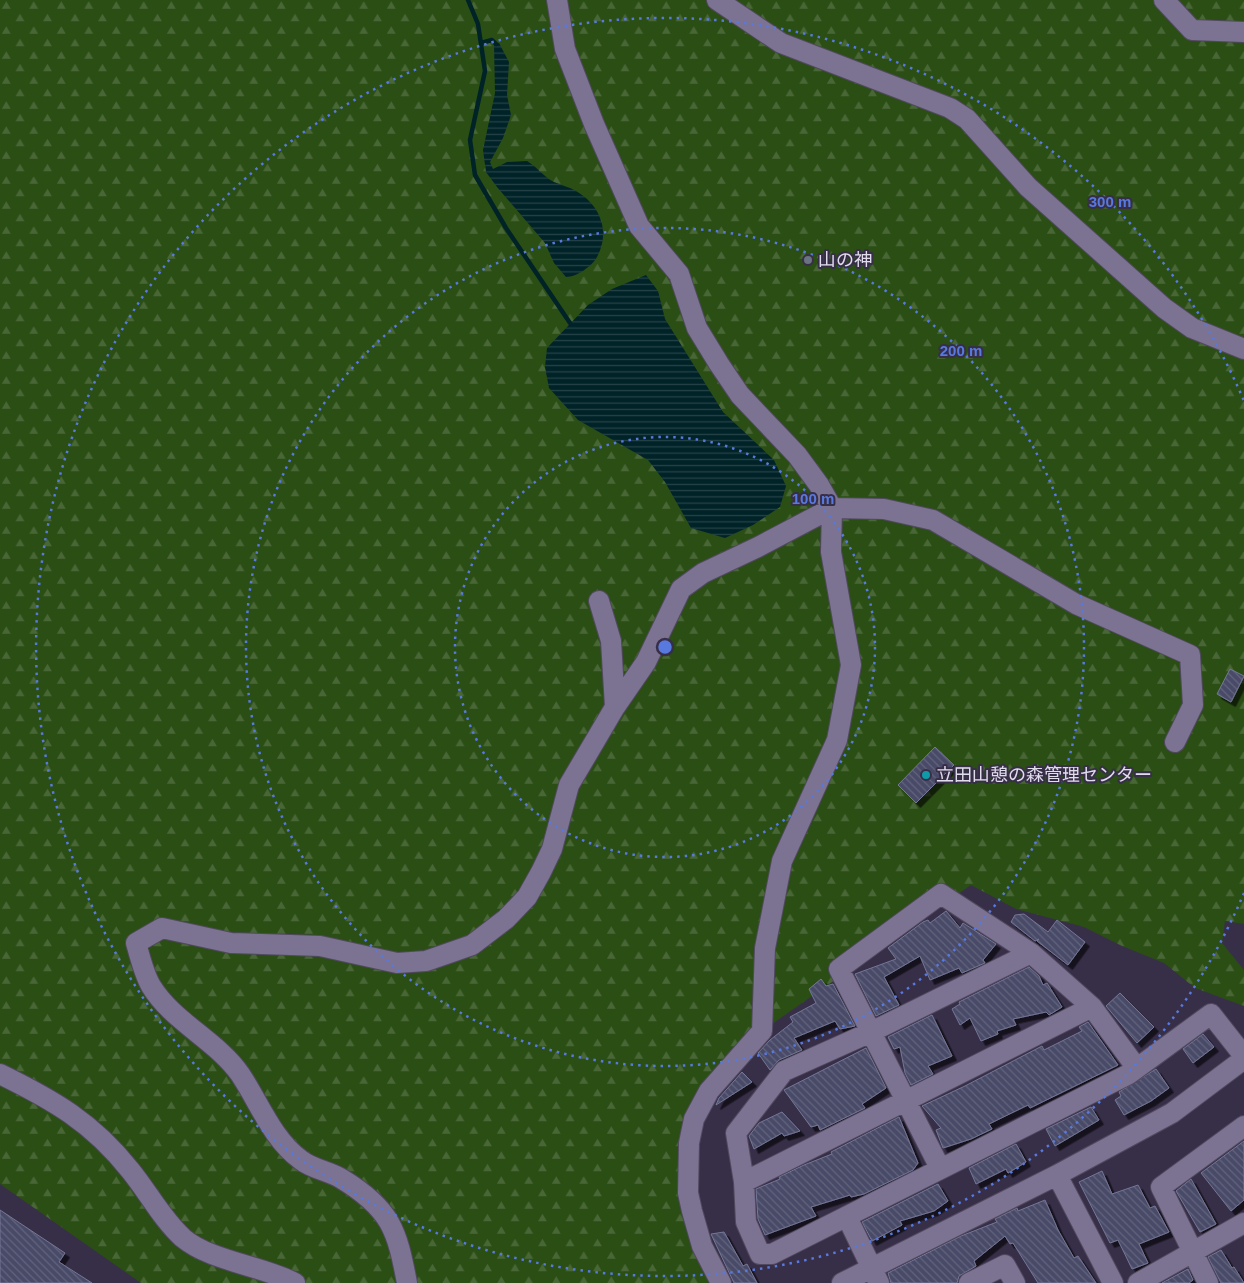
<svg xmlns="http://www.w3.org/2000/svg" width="1244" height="1283" font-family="Arial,'Noto Sans JP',sans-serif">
	<defs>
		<pattern id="forest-firs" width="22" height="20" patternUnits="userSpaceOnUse" patternTransform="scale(1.25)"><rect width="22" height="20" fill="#2a4e14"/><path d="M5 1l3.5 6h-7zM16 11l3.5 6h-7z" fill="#496736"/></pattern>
		<pattern id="water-rules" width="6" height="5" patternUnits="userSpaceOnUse" patternTransform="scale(1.25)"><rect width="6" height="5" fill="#002328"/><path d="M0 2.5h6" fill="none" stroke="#254247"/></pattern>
		<pattern id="building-back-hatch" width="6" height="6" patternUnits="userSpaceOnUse" patternTransform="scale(1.25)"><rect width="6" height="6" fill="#484a67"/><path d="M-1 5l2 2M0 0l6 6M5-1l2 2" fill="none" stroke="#62647d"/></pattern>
		<filter id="shadow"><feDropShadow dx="4.5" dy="4.5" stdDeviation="0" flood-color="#0009"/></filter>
	</defs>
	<rect width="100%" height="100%" fill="#372e48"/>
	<!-- forest -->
	<path fill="url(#forest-firs)" d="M0,0H1244V924L1225,921L1222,943L1244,970V1006L1195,988L1164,963L1122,946L1084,927L1016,909L971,885L762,1031L709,1091L688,1193L721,1283H141L0,1184Z"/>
	<!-- water -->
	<path fill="url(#water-rules)" d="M499,43L509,62L507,95L511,115L503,138L490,162L493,169L507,162L527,161C537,167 544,177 554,182C561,185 569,187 576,191C600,205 611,231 597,257C592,266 577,277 566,277L554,263L545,243L497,187L486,172L483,150L495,93L494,45Z
		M646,275L658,291L665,319L723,412L774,460L786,486L780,507L753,525L725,538L691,528L665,482L648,460L578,420L549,388L545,367L547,348L588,305L612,289Z"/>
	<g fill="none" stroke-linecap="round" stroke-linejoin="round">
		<!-- stream -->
		<path stroke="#002328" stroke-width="4.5" d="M468,0L478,24L485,71L470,140L475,175L506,228L570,323
			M481,43L492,40L496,44"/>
	</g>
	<!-- building -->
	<path fill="url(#building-back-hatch)" stroke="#747796" filter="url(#shadow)" d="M1230,669L1244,676L1231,702L1217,694Z
		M935,747L954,765L916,803L898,785Z
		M946,911L960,928L963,923L996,944L983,960L985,963L962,973L959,968L930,980L920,956L884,977L899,1005L876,1016L855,974L896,959L888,948L923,922L928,920L930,923Z
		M1024,914L1048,932L1057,920L1085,942L1068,965L1037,941L1039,939L1035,941L1011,922L1015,915Z
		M1029,967L1039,976L1043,985L1047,983L1062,1007L1049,1015L1046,1012L1013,1019L1016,1025L997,1031L998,1034L981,1041L970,1018L960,1025L952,1009L960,1004L959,1002Z
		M821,979L826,986L833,984L855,1026L840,1029L835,1021L794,1038L802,1050L779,1060L770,1070L758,1053L770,1040L793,1022L790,1017L816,1003L809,989Z
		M1120,993L1154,1027L1137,1043L1106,1006Z
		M932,1015L952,1056L928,1066L933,1074L911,1085L905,1073L900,1047L894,1049L888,1037Z
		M1088,1022L1118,1065L1030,1108L1028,1105L989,1124L992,1129L971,1139L943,1148L936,1130L941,1128L922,1106L965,1086L1042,1046L1044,1050L1082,1031L1079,1027Z
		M1203,1034L1214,1047L1193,1063L1183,1049Z
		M866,1048L886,1088L862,1104L865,1108L820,1130L818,1125L811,1127L784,1090Z
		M1156,1069L1169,1088L1151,1101L1124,1115L1115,1100L1121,1096L1119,1092Z
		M742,1072L752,1082L716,1105L719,1098Z
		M1091,1107L1099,1120L1055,1146L1046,1129Z
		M782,1112L800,1131L784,1136L782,1133L754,1149L749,1136L759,1123Z
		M899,1117L918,1163L913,1170L864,1194L851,1197L850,1195L811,1207L816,1216L765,1235L758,1219L756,1189L780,1179L779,1177L804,1165L832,1154L831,1152Z
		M1244,1141V1200L1231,1211L1201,1173Z
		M1016,1144L1026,1162L1008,1173L1006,1169L976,1184L969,1168Z
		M1102,1171L1112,1194L1138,1185L1150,1208L1155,1206L1169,1232L1139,1244L1148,1263L1132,1269L1118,1240L1110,1243L1079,1182Z
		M1191,1179L1216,1224L1200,1232L1176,1191Z
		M938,1184L948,1201L934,1211L900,1221L902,1225L872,1241L862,1222Z
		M1045,1200L1058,1230L1074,1258L1078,1256L1096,1283H1038L1013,1243L1010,1244L1005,1236L974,1261L976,1266L959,1276L957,1283H891L888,1273L961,1236L997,1222L995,1219L1017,1208L1018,1211Z
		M0,1210L65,1253L59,1262L92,1283H0Z
		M724,1232L743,1266L747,1264L757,1283H734L711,1234Z
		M1221,1250L1232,1268L1234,1267L1244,1283H1221L1208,1257Z
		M1188,1269L1193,1280L1189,1283H1162Z"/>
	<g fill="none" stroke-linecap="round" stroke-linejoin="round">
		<defs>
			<path id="minor" d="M557,0L565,49L594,124L639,226L679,274L697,328L719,364L740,395L797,455L819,485L832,508L831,552L851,665L837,740L782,861L765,948L762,1031L709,1091L694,1119L689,1143L688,1193L692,1211L702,1246L721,1283
				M717,0L781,43L950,108L967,119L1028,187L1164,308L1192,328L1244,349
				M1164,0L1192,30L1244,32
				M599,601L611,641L615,707L646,662L681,589L703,573L758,547L832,508L884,509L933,520L1076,604L1190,655L1193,705L1175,742
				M1031,953L871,1032L784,1071L736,1133L744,1182L746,1222L760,1254H772L1129,1074L1211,1014L1244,1056
				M0,1074C53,1100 92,1122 130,1170C148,1192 162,1219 183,1238C210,1261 263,1266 295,1283
				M940,1168L839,969L941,894L1031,953L1092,1007L1136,1067
				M1057,1175L1113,1283
				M744,1182L1092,1007
				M847,1217L879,1283
				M407,1283C397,1230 391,1209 342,1179C329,1171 312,1169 301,1160C272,1139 259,1102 240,1074C216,1040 173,1022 151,986C144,974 140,957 136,943L162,928L231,943L320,946L397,963L426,961L472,945L506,919L527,897L541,872L552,849L569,785L615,707
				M842,1283L1057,1175L1172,1113L1244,1059
				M969,1283L1005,1265L1015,1283
				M1138,1283L1244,1223
				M1208,1283L1161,1187L1244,1126"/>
		</defs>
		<!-- minor casing -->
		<use href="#minor" stroke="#51495f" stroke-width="22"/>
		<!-- minor -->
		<use href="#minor" stroke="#7c7291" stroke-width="20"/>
	</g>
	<!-- distance rings -->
	<g fill="none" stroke="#5879de" stroke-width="2.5" stroke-dasharray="2.5 5">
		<circle cx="665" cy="647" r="210"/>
		<circle cx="665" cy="647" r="419"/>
		<path d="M1244 893A629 629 0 1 1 1244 401"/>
	</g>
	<!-- markers -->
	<circle fill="#6b7280" stroke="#372e48" stroke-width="2" cx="808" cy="260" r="5"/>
	<circle fill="#0f9aa8" stroke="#372e48" stroke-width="2" cx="926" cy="775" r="5"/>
	<g text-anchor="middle" stroke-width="4" stroke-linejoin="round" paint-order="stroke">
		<!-- poi labels -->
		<g font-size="18" fill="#e1dcec" stroke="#372e48" text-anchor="start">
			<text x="818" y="266">山の神</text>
			<text x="936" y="781">立田山憩の森管理センター</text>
		</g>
	</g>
	<circle cx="665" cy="647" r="8" fill="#5879de" stroke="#372e48" stroke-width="2.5"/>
	<g font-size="15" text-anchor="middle" font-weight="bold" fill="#5879de" stroke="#372e48" stroke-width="4" stroke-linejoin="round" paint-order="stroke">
		<text x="1110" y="207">300 m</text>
		<text x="961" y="356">200 m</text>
		<text x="813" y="504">100 m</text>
	</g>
</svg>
